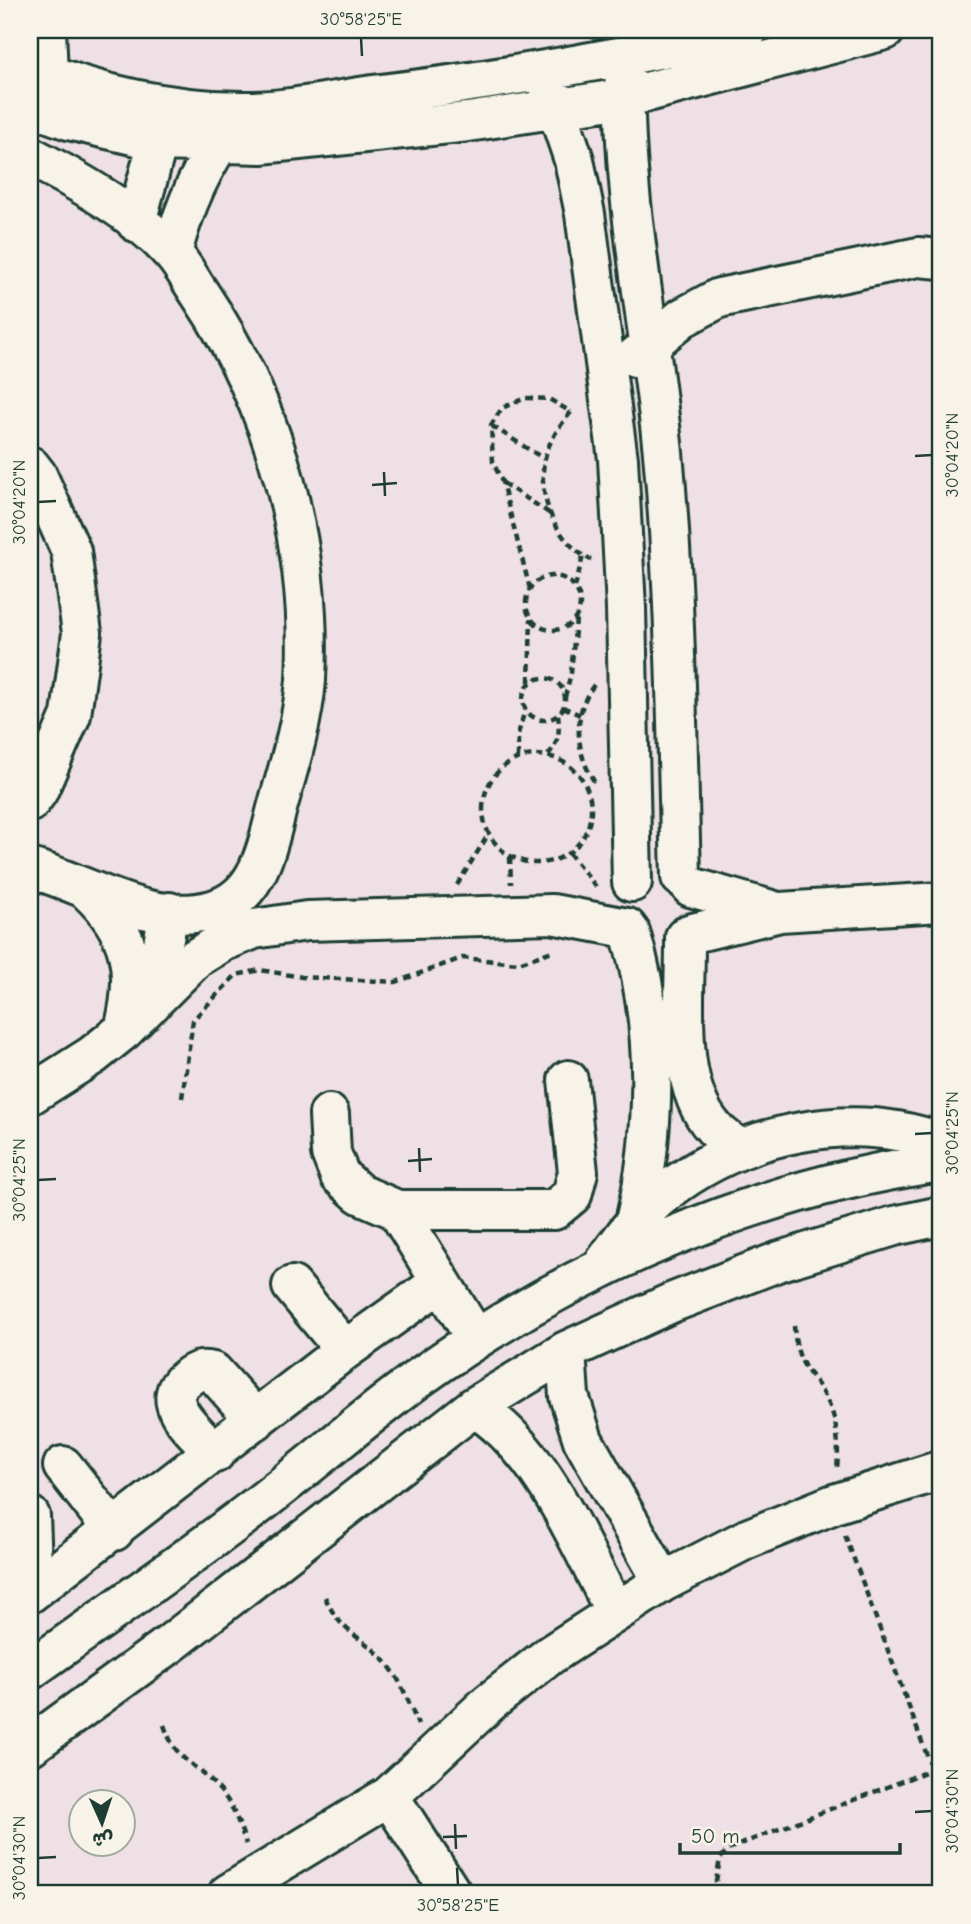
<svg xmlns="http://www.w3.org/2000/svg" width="971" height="1924" font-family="'Comic Neue','Playpen Sans Arabic',sans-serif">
	<rect width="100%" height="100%" fill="#eee0e4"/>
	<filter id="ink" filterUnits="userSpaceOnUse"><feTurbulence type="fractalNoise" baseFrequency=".0143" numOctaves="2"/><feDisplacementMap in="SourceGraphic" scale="14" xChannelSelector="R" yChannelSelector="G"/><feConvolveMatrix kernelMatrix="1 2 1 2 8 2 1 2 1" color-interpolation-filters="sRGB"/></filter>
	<g filter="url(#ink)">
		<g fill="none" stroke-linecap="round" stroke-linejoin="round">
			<defs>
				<path id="minor" d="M46,30L48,74
					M625,58C620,190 650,322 663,453C676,594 677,736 681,877
					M30,67C96,94 169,110 241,111C284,112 330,101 373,95C499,80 624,58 748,30
					M544,71L574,160L585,214L618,459L626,608L632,882
					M30,106L69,120L159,141L261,144L468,122L624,98L885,30
					M30,156C75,179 139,215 172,253C183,265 191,281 200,294C275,406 313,545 306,680C303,720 290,763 279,801C267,844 261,897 212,910C149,927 88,884 30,868
					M136,222L165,115
					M172,253C184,207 201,166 230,129
					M635,357L682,318L719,298L918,257L941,259
					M30,466L37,475L71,551L82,633L71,715L38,791L30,802
					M691,887L771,910
					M88,891C132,932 139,972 124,1030
					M630,932C658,1024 657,1129 635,1222
					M689,934L780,912L941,902
					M685,937C686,995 673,1083 714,1128C721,1136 731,1142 739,1149
					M152,1003L169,912
					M30,1095L93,1055L124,1030L196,958L224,941L254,929L307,921L552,914L627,928
					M329,1114L331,1153L340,1176L360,1194L397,1210H554L572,1195L578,1172L568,1080
					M600,1269C620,1241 639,1213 666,1192C741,1133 851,1109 941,1143
					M441,1282L476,1339
					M292,1286L345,1350
					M566,1351L569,1396L583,1440L663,1582
					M474,1407C544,1451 577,1541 615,1611
					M215,1453C197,1432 155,1402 187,1378C196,1371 202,1369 213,1372L256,1420
					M63,1466L114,1531
					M30,1516L33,1590
					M30,1593L345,1350L441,1282L397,1210
					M30,1670C99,1621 169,1572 237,1521C298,1476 355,1425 416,1380C571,1268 752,1189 941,1162
					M30,1746L170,1644L474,1407L566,1351L671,1303L780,1261L894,1226L941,1216
					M389,1796L452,1894
					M228,1894L389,1796L489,1703L550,1655L663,1582L747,1539L834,1504L941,1470"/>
			</defs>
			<!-- minor casing -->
			<use href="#minor" stroke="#1f3d34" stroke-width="44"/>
			<!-- path -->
			<path stroke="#1f3d34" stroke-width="4.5" stroke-dasharray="7 5" stroke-linecap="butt" d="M571,412C560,426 549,440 545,458C536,496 556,542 591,560
				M492,426L544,459
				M503,483L549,513
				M526 603a27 27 0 1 1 54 0a27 27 0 1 1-54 0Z
				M575,587L583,556
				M530,589L502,482L493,462L491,425L502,408L525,398L549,399L571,412
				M523 699a21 21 0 1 1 42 0a21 21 0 1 1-42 0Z
				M529,682L531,619
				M594,685C571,714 576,756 596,784
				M565,697L571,673L576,619
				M563,707L580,715
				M483 809a54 54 0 1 1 108 0a54 54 0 1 1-108 0Z
				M548,755C559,742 560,731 558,714
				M518,758V734L525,710
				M569,853L597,888
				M510,857L511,884
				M457,885L488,835
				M182,1098L193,1020L236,975L260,970L302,977L396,982L462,958L519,963L555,950
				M794,1326C797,1372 813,1370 829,1404C838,1425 839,1446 837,1469
				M845,1535L941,1793
				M325,1597C342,1636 361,1634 385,1661C401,1679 409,1703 418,1725
				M164,1725C177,1763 192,1760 216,1786C232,1802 239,1823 246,1844
				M736,1894L723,1889L716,1881L720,1859L728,1849L933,1769"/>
			<!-- minor -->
			<use href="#minor" stroke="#f7f3e8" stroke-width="38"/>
		</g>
	</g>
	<!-- ticks -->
	<path fill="none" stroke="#1f3d34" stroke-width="2.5" d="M361,38L362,56M915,456L932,455M384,472L385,496M372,485L397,483M38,502L56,501M915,1134L932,1133M419,1148L420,1172M408,1161L432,1159M38,1180L56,1179M915,1812L932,1811M455,1824L456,1849M443,1837L467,1836M38,1858L56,1857M457,1868L458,1885"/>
	<!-- margin -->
	<rect width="971" height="1924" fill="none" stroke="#f7f3e8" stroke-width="77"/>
	<!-- north arrow -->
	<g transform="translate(102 1823) rotate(177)"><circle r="33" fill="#f7f3e8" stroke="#a1aaa0" stroke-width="2"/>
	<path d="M0-5L12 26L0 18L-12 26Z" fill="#1f3d34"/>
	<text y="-10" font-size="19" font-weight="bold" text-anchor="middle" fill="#1f3d34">ش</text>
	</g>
	<!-- scale -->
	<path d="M680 1843v10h220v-10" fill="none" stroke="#1f3d34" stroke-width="3.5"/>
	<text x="691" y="1843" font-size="21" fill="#1f3d34" stroke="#f7f3e8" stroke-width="5" paint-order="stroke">50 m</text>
	<rect x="38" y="38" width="894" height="1847" fill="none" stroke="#1f3d34" stroke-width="2.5"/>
	<g font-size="18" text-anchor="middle" fill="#1f3d34">
		<text x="361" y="25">30°58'25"E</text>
		<text transform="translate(952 455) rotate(-90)" y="6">30°04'20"N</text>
		<text transform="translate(19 502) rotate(-90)" y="6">30°04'20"N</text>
		<text transform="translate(952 1133) rotate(-90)" y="6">30°04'25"N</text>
		<text transform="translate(19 1180) rotate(-90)" y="6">30°04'25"N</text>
		<text transform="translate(952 1811) rotate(-90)" y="6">30°04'30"N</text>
		<text transform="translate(19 1858) rotate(-90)" y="6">30°04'30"N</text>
		<text x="458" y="1911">30°58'25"E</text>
	</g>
</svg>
